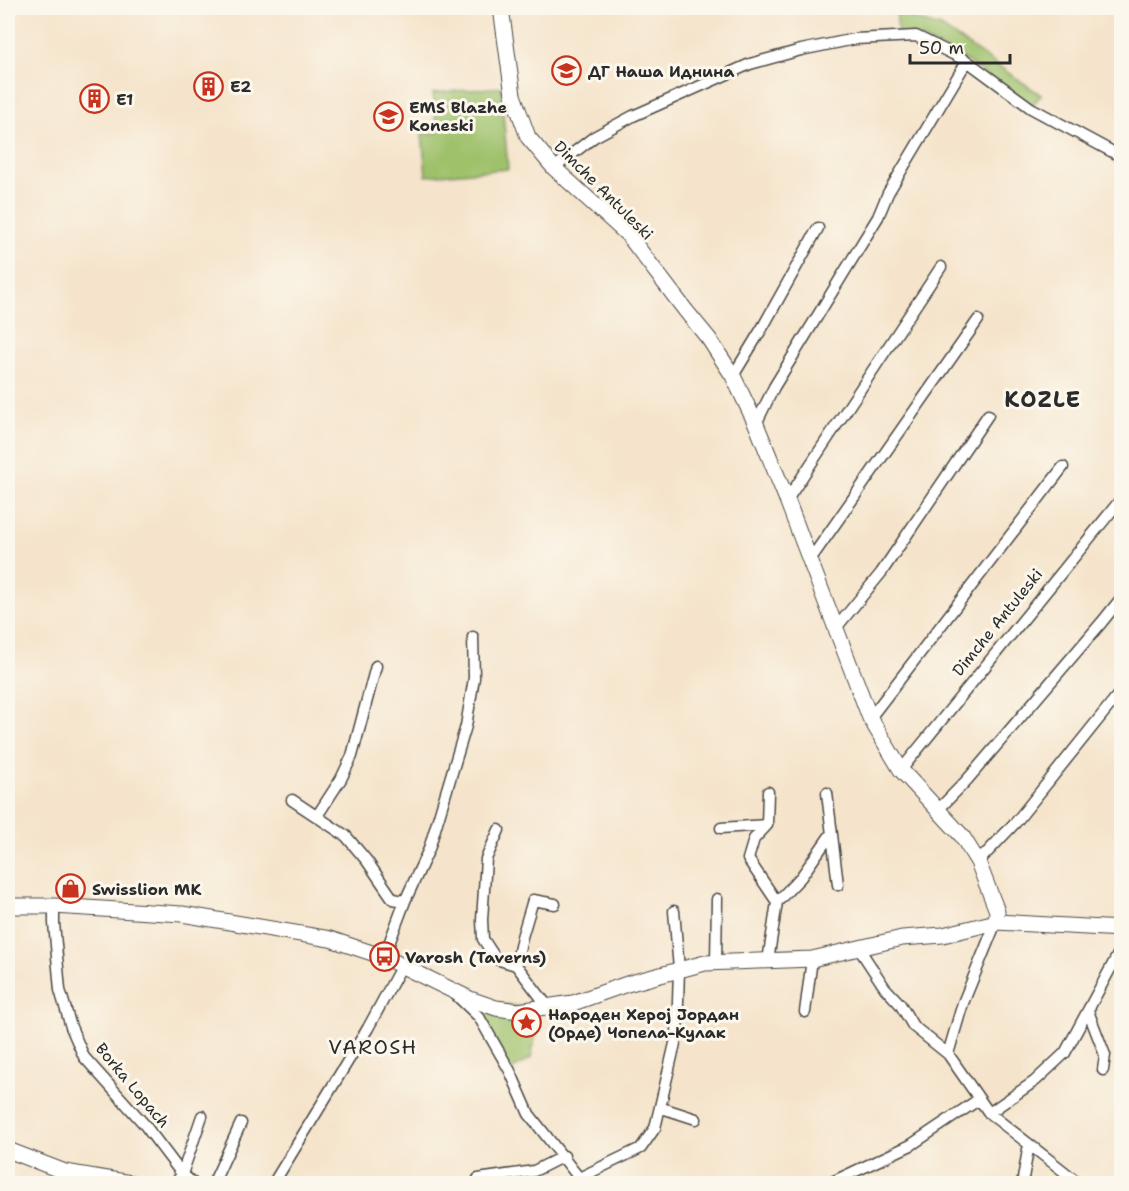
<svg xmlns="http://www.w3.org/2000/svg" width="1129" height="1191" font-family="'Shantell Sans',sans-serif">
	<rect width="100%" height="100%" fill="#fbf7ec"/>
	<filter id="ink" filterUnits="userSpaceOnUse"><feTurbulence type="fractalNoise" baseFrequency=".0167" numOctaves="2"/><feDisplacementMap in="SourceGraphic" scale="12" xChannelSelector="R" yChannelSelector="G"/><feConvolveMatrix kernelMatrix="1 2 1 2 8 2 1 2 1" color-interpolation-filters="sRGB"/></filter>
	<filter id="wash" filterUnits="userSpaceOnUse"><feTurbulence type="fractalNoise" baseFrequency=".008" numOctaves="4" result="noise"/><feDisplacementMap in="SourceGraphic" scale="24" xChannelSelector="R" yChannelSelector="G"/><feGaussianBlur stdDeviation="1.35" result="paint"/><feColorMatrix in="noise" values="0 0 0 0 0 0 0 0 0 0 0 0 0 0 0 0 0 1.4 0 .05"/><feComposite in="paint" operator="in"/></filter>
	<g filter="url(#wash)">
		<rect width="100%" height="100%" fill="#f5e4cb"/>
		<!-- green -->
		<path fill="#9ec16b" stroke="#64764b" stroke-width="1.5" d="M896,8H922L910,18L941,27L1041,95L1031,108L967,61L916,36L898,37Z
			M501,87L508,169L426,176L422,134L437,133L433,93Z
			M470,999L533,1009L535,1038L531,1058L510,1071Z"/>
	</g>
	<g filter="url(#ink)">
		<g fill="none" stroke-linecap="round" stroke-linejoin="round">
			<defs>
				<path id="street" d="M554,168L594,137L633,116L750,64L801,50L855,39L916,36L967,61L1031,108L1122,157
					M733,376L764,325L818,228
					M756,424L774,387L878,217L888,193L967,61
					M787,500L941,267
					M810,560L978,320
					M836,628L881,573L988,415
					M870,718L1063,467
					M901,770L1122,498
					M768,792L767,825L754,839L748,859L777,902
					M827,793L838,885
					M292,800L346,836L367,861L393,899L405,901
					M937,811L967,780L1102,622L1122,597
					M317,816L341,779L352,756L376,666
					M721,828L767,825
					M499,830L486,859L482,920L483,939L496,959L516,965
					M978,862L1016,822L1122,690
					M54,906V923L60,990L71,1027L84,1057L144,1124L182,1174L194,1184
					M860,950L885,988L900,1004L913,1026L948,1054L989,1113L1080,1184
					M384,957L405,901L429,849L466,726L474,678L473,637
					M768,961L777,902L801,877L831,834
					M716,962L717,899
					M457,996L479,1017L510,1071L529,1114L583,1183
					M549,1008L516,965L522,937L533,900L555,904
					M1088,1011L1105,1055L1103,1070
					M805,1012L812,959
					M948,1054L963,1003L996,922
					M662,1108L696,1119
					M989,1113L1035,1081L1065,1053L1122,947
					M579,1178L641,1148L655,1128L677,1035L679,969L674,911
					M175,1184L182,1174L202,1116
					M213,1184L241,1123
					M273,1184L368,1028L401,967
					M476,1184L478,1179L534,1171L564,1156
					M828,1184L911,1145L978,1100
					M1022,1184L1029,1144"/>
				<path id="secondary" d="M501,8L513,95L528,137L554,168L628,235L686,311L709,339L733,376L756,424L787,500L870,718L901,770L962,836L978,862L997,911L996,922
					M8,906H54L182,914L330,939L384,957L470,999L496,1008L518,1011L573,1003L627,984L705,963L812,959L902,938L943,935L996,922L1122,929
					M8,1150L65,1172L137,1184"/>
			</defs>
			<!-- street casing -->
			<use href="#street" stroke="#494743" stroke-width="13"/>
			<!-- secondary casing -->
			<use href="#secondary" stroke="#494743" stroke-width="17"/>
			<!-- street -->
			<use href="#street" stroke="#fff" stroke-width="10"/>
			<!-- secondary -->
			<use href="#secondary" stroke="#fff" stroke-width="15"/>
		</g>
	</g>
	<!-- icons -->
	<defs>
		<symbol id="school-ring" viewBox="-11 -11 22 22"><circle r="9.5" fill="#fbf7ec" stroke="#c8321e" stroke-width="1.5"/><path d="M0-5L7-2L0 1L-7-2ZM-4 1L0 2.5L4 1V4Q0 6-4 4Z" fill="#c8321e"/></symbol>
		<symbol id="building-ring" viewBox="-11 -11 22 22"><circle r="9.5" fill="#fbf7ec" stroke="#c8321e" stroke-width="1.5"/><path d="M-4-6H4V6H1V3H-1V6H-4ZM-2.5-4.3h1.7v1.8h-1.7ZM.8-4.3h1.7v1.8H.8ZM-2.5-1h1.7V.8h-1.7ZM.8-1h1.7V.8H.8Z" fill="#c8321e"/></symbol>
		<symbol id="shop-ring" viewBox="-11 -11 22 22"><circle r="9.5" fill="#fbf7ec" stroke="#c8321e" stroke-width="1.5"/><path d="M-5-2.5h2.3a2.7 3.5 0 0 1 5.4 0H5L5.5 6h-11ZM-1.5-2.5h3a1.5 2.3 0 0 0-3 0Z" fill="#c8321e"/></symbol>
		<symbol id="bus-ring" viewBox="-11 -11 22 22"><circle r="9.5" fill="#fbf7ec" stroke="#c8321e" stroke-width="1.5"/><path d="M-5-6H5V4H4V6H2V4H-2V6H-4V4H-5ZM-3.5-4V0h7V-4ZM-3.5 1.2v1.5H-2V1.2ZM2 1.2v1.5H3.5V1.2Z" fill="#c8321e"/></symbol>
		<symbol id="sight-ring" viewBox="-11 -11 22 22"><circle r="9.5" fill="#fbf7ec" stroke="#c8321e" stroke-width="1.5"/><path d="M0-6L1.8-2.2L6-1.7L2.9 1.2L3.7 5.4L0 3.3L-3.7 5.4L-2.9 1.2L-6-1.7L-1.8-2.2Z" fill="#c8321e"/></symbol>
	</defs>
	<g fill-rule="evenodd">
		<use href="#school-ring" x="550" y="54" width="33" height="33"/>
		<use href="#building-ring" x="192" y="70" width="33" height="33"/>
		<use href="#building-ring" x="78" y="82" width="33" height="33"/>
		<use href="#school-ring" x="372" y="100" width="33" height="33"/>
		<use href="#shop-ring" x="54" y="872" width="33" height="33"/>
		<use href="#bus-ring" x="368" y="940" width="33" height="33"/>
		<use href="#sight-ring" x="510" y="1006" width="33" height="33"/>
	</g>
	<g text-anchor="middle" stroke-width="6" stroke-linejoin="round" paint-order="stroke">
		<!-- poi labels -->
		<g font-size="16" font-weight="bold" fill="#2b2b2b" stroke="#fbf7ec" text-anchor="start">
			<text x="588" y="77">ДГ Наша Иднина</text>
			<text x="230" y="92">E2</text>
			<text x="116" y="105">E1</text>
			<text x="409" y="113">EMS Blazhe<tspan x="409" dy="18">Koneski</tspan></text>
			<text x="92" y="895">Swisslion MK</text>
			<text x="405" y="963">Varosh (Taverns)</text>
			<text x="548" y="1020">Народен Херој Јордан<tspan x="548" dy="18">(Орде) Чопела-Кулак</tspan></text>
		</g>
		<!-- street labels -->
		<g font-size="16" fill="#2b2b2b" stroke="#fbf7ec">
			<text transform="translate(604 190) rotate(45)" y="6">Dimche Antuleski</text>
			<text transform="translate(997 622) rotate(-51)" y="6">Dimche Antuleski</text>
			<text transform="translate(133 1085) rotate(50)" y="6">Borka Lopach</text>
		</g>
		<!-- quarter labels -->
		<g font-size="20" letter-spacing="1.5" fill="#2b2b2b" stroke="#fbf7ec">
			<text x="373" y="1054">VAROSH</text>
		</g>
		<!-- district labels -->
		<g font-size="22" font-weight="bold" letter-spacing="1.5" fill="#2b2b2b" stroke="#fbf7ec">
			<text x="1043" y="407">KOZLE</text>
		</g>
	</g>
	<!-- margin -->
	<rect width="1129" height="1191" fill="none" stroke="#fbf7ec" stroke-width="30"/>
	<!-- scale -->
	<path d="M910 54v9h100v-9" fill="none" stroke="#2b2b2b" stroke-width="3"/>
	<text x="919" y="54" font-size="18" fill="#2b2b2b" stroke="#fbf7ec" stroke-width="4.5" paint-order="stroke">50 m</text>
</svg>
